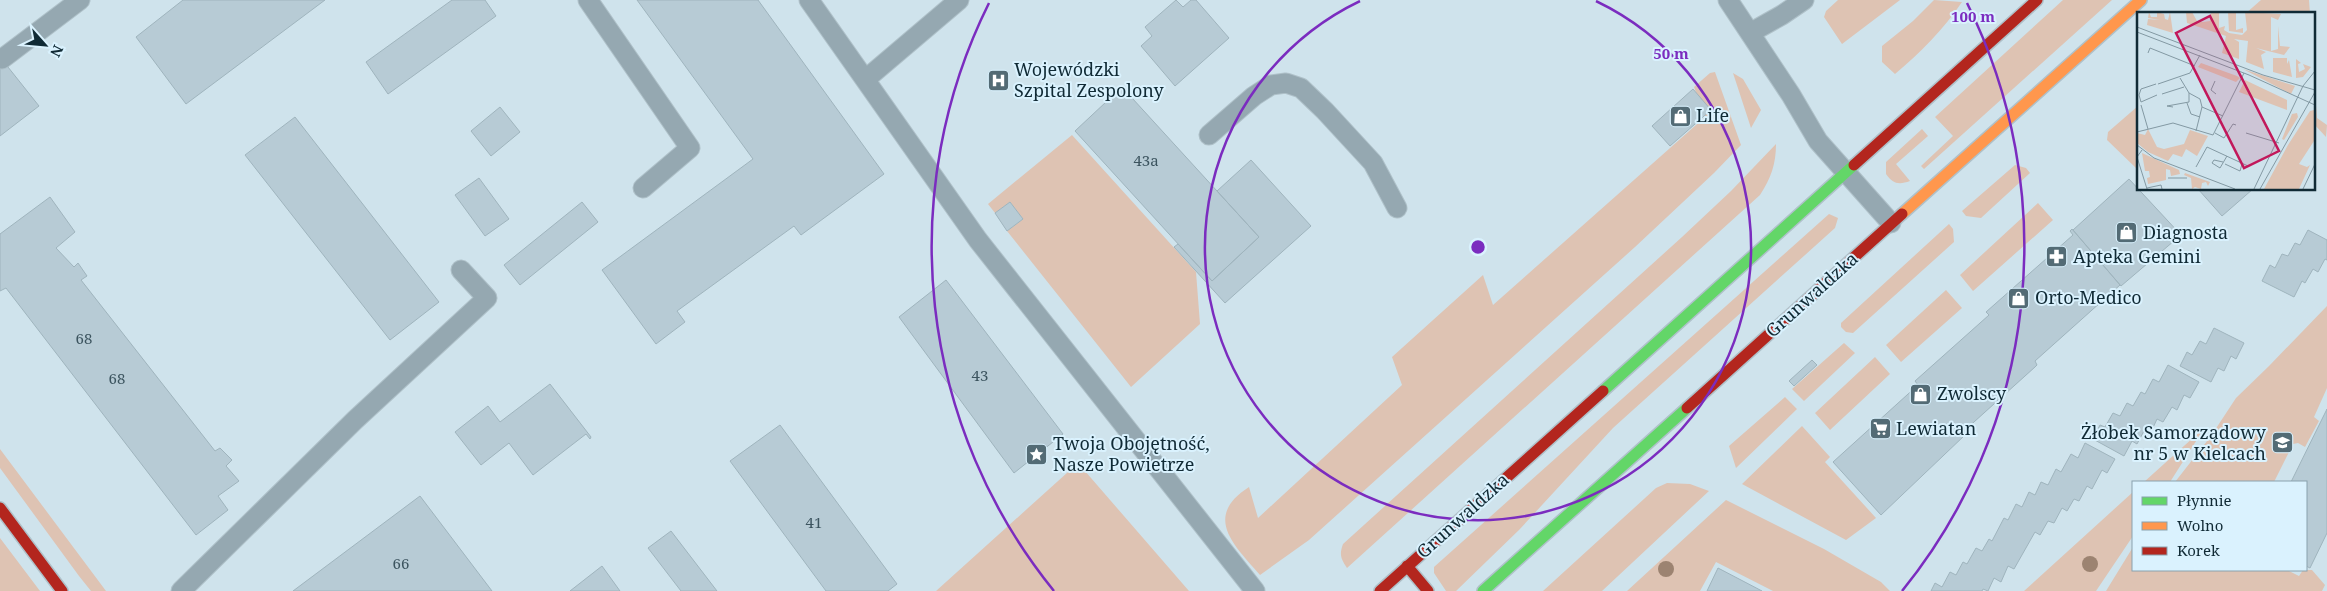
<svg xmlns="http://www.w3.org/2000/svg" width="2327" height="591" font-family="'Noto Serif',serif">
	<rect width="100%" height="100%" fill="#cfe3ec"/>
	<!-- green -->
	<path fill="#dec3b3" d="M1838,0H1900L1842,44L1824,17L1826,11Z
		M1934,0L1962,2C1943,30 1921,52 1895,74L1882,62V46L1913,21Z
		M2063,0H2112L1924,169L1921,166L1953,136L1935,117Z
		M2261,0H2309L2310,14H2245Z
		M2313,67L2317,118L2327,125L2326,137L2313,123Z
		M1715,72L1741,145L1714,173L1635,247L1309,540L1260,575C1235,546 1202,517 1249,487L1258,518L1402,385L1392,357L1483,275L1493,305L1705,117L1694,87L1710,73Z
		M1733,73L1743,79L1761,110L1751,128Z
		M2138,106V167L2136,168L2107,140L2108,132Z
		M1922,129L1928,136L1896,164L1910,181C1899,185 1893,184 1886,174V162Z
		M1072,135L1196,272L1200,324L1131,387L1007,231L1023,219L1010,202L995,213L988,204Z
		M1776,144C1776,164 1771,178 1760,195L1347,568C1341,559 1339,555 1343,544L1682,237L1731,191Z
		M2015,165L2026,168L2030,173L1981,218L1966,216L1962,211Z
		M2038,203L2053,220L1973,291L1960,275Z
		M1829,214L1838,218L1835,228L1613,428L1519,530L1456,591H1446L1434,573V567Z
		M1949,224L1953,229L1954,242L1853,333L1846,332L1841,327V323Z
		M1946,290L1962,308L1901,362L1886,345Z
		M2327,306V388L2314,417L2319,421L2305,447L2298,443L2293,444L2274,482H2175L2211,436L2236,398L2269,366Z
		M1844,343L1855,353L1804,401L1792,389Z
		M1875,357L1890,374L1830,430L1815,413Z
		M1785,397L1797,409L1736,468L1729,446Z
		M1802,426L1830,457L1825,462L1876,518L1846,540L1742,484Z
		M2205,427L2170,482H2144Z
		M0,449L106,591H91L79,576L0,468Z
		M1078,463L1189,591H936Z
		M1667,483L1690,484L1709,491L1602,591H1543L1656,488Z
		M2133,492V536L2096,591H2024Z
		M1726,500L1824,549L1881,582L1890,591H1773L1716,562L1700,591H1627Z
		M0,538L40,591H0Z
		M2133,547V570H2287L2299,576L2303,570H2312L2325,585L2322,591H2106Z"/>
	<!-- building -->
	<path fill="#b7cbd5" stroke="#9fb4bd" d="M183,0H325L186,104L136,37Z
		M452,0H485L496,16L388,94L366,62Z
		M637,0H758L884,174L801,235L794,226L677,311L685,322L656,344L602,270L753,159Z
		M1176,0L1183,7L1191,0H1196L1229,38L1175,86L1141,46L1152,36L1145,27Z
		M0,57L39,106L0,136Z
		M1122,87L1259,237L1212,281L1075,131Z
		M1693,89L1711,110L1670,146L1652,126Z
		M500,107L520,132L491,156L471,131Z
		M295,117L439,302L390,340L245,155Z
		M1251,160L1311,226L1225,303L1174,247L1178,244L1212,281L1259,237L1217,191Z
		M479,178L509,219L485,236L455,195Z
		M2129,179L2181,235L2121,286L2073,230Z
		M2198,189H2253L2222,216Z
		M50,197L75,232L56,248L74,267L78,263L87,276L81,280L215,451L220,448L232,460L226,466L239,481L218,496L228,510L196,535L6,288L0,291V234Z
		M582,202L598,222L520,285L504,265Z
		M1010,202L1023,219L1007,231L995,213Z
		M2072,229L2120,285L2035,361L2037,365L2035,367L1964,431L1965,435L1881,515L1833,462L1918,385L1915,381L1989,315L1986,312L2073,235L2070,231Z
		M2308,230L2327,240V260L2325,259L2318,272L2313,269L2305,283L2302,281L2294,297L2262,281L2270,265L2275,268L2282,254L2288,256L2295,243L2300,245Z
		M946,280L1063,434L1014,473L899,317Z
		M2214,328L2244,343L2236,359L2231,356L2224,371L2218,368L2211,382L2180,366L2187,352L2192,355L2200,341L2206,344Z
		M1812,360L1817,365L1794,386L1789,381Z
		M2168,365L2199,382L2190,398L2184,395L2177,410L2172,407L2163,422L2157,419L2151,432L2145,429L2137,444L2132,441L2124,456L2093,439L2100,425L2105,427L2113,413L2120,416L2127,403L2133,406L2141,392L2145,394L2153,379L2159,382Z
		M550,384L591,437L590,439L586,434L533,475L509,443L481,465L455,432L488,406L500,422Z
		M2327,409V533L2310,568L2306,566V482H2291Z
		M780,425L897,584L888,591H826L730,461Z
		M2085,443L2115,459L2107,473L2102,470L2092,489L2087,486L2079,501L2074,499L2067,511L2062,508L2054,523L2048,521L2040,535L2035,532L2014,569L2008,566L2001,582L1994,578L1988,591L1983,589L1982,591H1931L1935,583L1942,587L1950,572L1956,575L1963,562L1967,564L1976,548L1982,551L1989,539L1992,541L2004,518L2008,520L2016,504L2022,507L2029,492L2035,495L2041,482L2048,485L2056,469L2061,472L2071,454L2078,458Z
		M420,496L492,591H293Z
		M671,531L717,591H681L648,548Z
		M602,566L620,591H570Z
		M1718,568L1762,591H1707Z"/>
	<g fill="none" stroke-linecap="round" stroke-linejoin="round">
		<defs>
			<path id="lane" d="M588,0L690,148L643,188
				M809,0L978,240L1255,591
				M1728,0L1791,95L1818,141L1891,223
				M1750,33L1782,15L1804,0
				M2,59L80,0
				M866,79L959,0
				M1209,135L1254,96L1271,85L1286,83L1301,88L1325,111L1373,163L1397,208
				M181,591L355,420L487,298L461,270"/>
			<path id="fast" d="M1603,391L1854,165
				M1483,591L1687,408"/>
			<path id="slow" d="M1902,214L2141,0"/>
			<path id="jam" d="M1854,165L2037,0
				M1687,408L1902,214
				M0,508L62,591
				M1407,566L1428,591
				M1380,591L1603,391"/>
		</defs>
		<!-- lane casing -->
		<use href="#lane" stroke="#afc1c9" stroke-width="21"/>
		<!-- fast casing -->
		<use href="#fast" stroke="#afc1c9" stroke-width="14"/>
		<!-- slow casing -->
		<use href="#slow" stroke="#afc1c9" stroke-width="14"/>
		<!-- jam casing -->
		<use href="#jam" stroke="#afc1c9" stroke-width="14"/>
		<!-- lane -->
		<use href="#lane" stroke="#95a8b1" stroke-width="19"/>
		<!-- fast -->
		<use href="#fast" stroke="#63d668" stroke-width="11"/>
		<!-- slow -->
		<use href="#slow" stroke="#ff974d" stroke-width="11"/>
		<!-- jam -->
		<use href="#jam" stroke="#b3261e" stroke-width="11"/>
	</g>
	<!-- trees -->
	<g fill="#9c8371">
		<circle cx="2090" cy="564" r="8"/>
		<circle cx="1666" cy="569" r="8"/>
	</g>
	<!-- distance rings -->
	<g fill="none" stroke="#7b2cbf" stroke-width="2.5">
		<path d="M1596 1A273 273 0 1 1 1360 1"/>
		<path d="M1054 591A546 546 0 0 1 989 3M1967 3A546 546 0 0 1 1902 591"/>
	</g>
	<!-- icons -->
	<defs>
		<symbol id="hospital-square" viewBox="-11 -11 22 22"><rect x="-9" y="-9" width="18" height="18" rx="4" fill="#536b75" stroke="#daf2fe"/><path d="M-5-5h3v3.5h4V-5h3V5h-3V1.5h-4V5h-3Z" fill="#fff"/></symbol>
		<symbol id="shop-square" viewBox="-11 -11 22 22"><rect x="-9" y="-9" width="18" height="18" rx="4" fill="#536b75" stroke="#daf2fe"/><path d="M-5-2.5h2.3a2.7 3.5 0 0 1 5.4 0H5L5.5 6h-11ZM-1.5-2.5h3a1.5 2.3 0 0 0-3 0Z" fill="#fff"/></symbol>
		<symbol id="pharmacy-square" viewBox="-11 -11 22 22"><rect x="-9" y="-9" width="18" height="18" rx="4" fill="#536b75" stroke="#daf2fe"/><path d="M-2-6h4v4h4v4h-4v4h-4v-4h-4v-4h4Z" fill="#fff"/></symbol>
		<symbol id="supermarket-square" viewBox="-11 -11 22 22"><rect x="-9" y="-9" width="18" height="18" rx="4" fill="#536b75" stroke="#daf2fe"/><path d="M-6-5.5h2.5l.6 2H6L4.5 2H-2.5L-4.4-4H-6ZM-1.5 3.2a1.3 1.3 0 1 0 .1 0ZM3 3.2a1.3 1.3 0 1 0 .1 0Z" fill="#fff"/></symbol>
		<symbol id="school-square" viewBox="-11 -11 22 22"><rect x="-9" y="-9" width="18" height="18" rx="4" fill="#536b75" stroke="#daf2fe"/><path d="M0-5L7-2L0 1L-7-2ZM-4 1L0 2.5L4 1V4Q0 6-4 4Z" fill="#fff"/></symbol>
		<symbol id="sight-square" viewBox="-11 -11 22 22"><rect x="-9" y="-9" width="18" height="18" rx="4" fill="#536b75" stroke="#daf2fe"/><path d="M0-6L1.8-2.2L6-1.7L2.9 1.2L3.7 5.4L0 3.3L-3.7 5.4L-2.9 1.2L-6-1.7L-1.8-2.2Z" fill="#fff"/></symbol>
	</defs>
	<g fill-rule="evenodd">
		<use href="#hospital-square" x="986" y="68" width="25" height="25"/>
		<use href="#shop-square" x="1668" y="104" width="25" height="25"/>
		<use href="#shop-square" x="2114" y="220" width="25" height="25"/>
		<use href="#pharmacy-square" x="2044" y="244" width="25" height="25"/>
		<use href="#shop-square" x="2006" y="286" width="25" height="25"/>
		<use href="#shop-square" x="1908" y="382" width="25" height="25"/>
		<use href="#supermarket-square" x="1868" y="416" width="25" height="25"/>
		<use href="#school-square" x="2270" y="430" width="25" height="25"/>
		<use href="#sight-square" x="1024" y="442" width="25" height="25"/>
	</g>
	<g text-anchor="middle" stroke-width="4" stroke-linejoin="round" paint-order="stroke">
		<!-- number labels -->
		<g font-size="15" fill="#3c545f">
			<text x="1146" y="166">43a</text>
			<text x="84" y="344">68</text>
			<text x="980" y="381">43</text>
			<text x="117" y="384">68</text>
			<text x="814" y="528">41</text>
			<text x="401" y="569">66</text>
		</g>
		<!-- poi labels -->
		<g font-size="18" fill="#102a35" stroke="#daf2fe" text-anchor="start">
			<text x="1014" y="76">Wojewódzki<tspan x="1014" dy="21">Szpital Zespolony</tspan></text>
			<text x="1696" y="122">Life</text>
			<text x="2143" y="239">Diagnosta</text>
			<text x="2073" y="263">Apteka Gemini</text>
			<text x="2035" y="304">Orto-Medico</text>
			<text x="1937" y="400">Zwolscy</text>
			<text x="1896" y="435">Lewiatan</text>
			<text x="2266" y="439" text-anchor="end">Żłobek Samorządowy<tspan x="2266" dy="21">nr 5 w Kielcach</tspan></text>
			<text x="1053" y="450">Twoja Obojętność,<tspan x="1053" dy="21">Nasze Powietrze</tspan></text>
		</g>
		<!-- street labels -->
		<g font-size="18" fill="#102a35" stroke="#daf2fe">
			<text transform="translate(1812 295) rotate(-42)" y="6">Grunwaldzka</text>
			<text transform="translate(1463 516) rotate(-42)" y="6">Grunwaldzka</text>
		</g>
	</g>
	<!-- overview -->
	<g transform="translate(2137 12)">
		<rect width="178" height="178" fill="#cfe3ec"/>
		<path d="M12,0L14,5H20V0L27,2L28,7L31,8L33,0L36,21L10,13L11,7L23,8L11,6ZM49,0H55L60,9L66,10L73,9L74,0H82V16L88,14L87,18L92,21L105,23L110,18L108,0L144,2L141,8L134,5V39L141,37V14L143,34L153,35L147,43L119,36L129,40L124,43L127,57L109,50L111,29L97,27L102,30V47L85,41L89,24L50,11ZM91,0H99V18L106,16V21L92,19ZM136,46H150V52L152,48L155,65L136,60ZM159,47L164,51L161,52L162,60L168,57L166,52L174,55L166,65L159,66ZM64,51L100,64L103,66L99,70L61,55ZM106,57L158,74L154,82ZM108,68L150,88V98L102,80ZM177,98V129L162,152L170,155L173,153L162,177H127L151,133L173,99ZM160,101L161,105L147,128L145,127L155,102ZM11,117L20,135L27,137L47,132L53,118L71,124L60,144L49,137L45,145L36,142L31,149L11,140L0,131V121L8,123ZM5,141L42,158L43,162L34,164L33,158L29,157V168L11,172L10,166L13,165L12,159H8ZM48,161L73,170L71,174L69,170L65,171L64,177L58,175L55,177L54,166L47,163Z" fill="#dec3b3"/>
		<path fill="none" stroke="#8399a3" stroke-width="1" d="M0,15L126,63L178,78M0,20L112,63L178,93M11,41L13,36L58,54M43,66L52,81L63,87L65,95L86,104M78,69L74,78L79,82M19,72L4,77L2,83L4,90L20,83M21,72L53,61L63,43M25,82L47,75M50,91L54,102L63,105M4,93L11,117M36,95L30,94L52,90V81M59,119L65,95M0,120L36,111L76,123L107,61M78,121L87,126L96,112L99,113M109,121L142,131M0,133L17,146L98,177M5,138L0,145L10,177M86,150L77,148L75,151L83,156L90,144M88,152L103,159L105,152M59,155L70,135L111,154M31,166H50M10,176L24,173L25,177M117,177L166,74L178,59M123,177L178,80M166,177L178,152"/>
		<path fill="#c2185b" fill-opacity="0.15" stroke="#c2185b" stroke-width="2.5" d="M73,4L142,139L107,156L39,21Z"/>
		<rect width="178" height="178" fill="none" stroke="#102a35" stroke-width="2.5"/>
	</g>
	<circle cx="1478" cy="247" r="8" fill="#7b2cbf" stroke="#daf2fe" stroke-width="2.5"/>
	<g font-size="15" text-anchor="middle" font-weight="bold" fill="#7b2cbf" stroke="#daf2fe" stroke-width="4" stroke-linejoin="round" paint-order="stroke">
		<text x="1973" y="22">100 m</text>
		<text x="1671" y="59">50 m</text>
	</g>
	<!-- legend -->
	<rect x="2132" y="481" width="175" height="90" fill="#daf2fe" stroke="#89a2ae"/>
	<rect x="2142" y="497" width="25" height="8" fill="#63d668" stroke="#89a2ae"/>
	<text x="2177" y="506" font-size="15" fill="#102a35">Płynnie</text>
	<rect x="2142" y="522" width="25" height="8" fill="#ff974d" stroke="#89a2ae"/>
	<text x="2177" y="531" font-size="15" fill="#102a35">Wolno</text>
	<rect x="2142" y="547" width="25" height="8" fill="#b3261e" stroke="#89a2ae"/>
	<text x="2177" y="556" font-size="15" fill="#102a35">Korek</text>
	<!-- north arrow -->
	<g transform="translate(45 45) rotate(117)" stroke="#daf2fe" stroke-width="4" paint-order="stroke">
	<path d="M0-4L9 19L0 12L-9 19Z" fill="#102a35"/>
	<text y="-8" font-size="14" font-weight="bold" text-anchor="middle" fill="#102a35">N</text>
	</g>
</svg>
